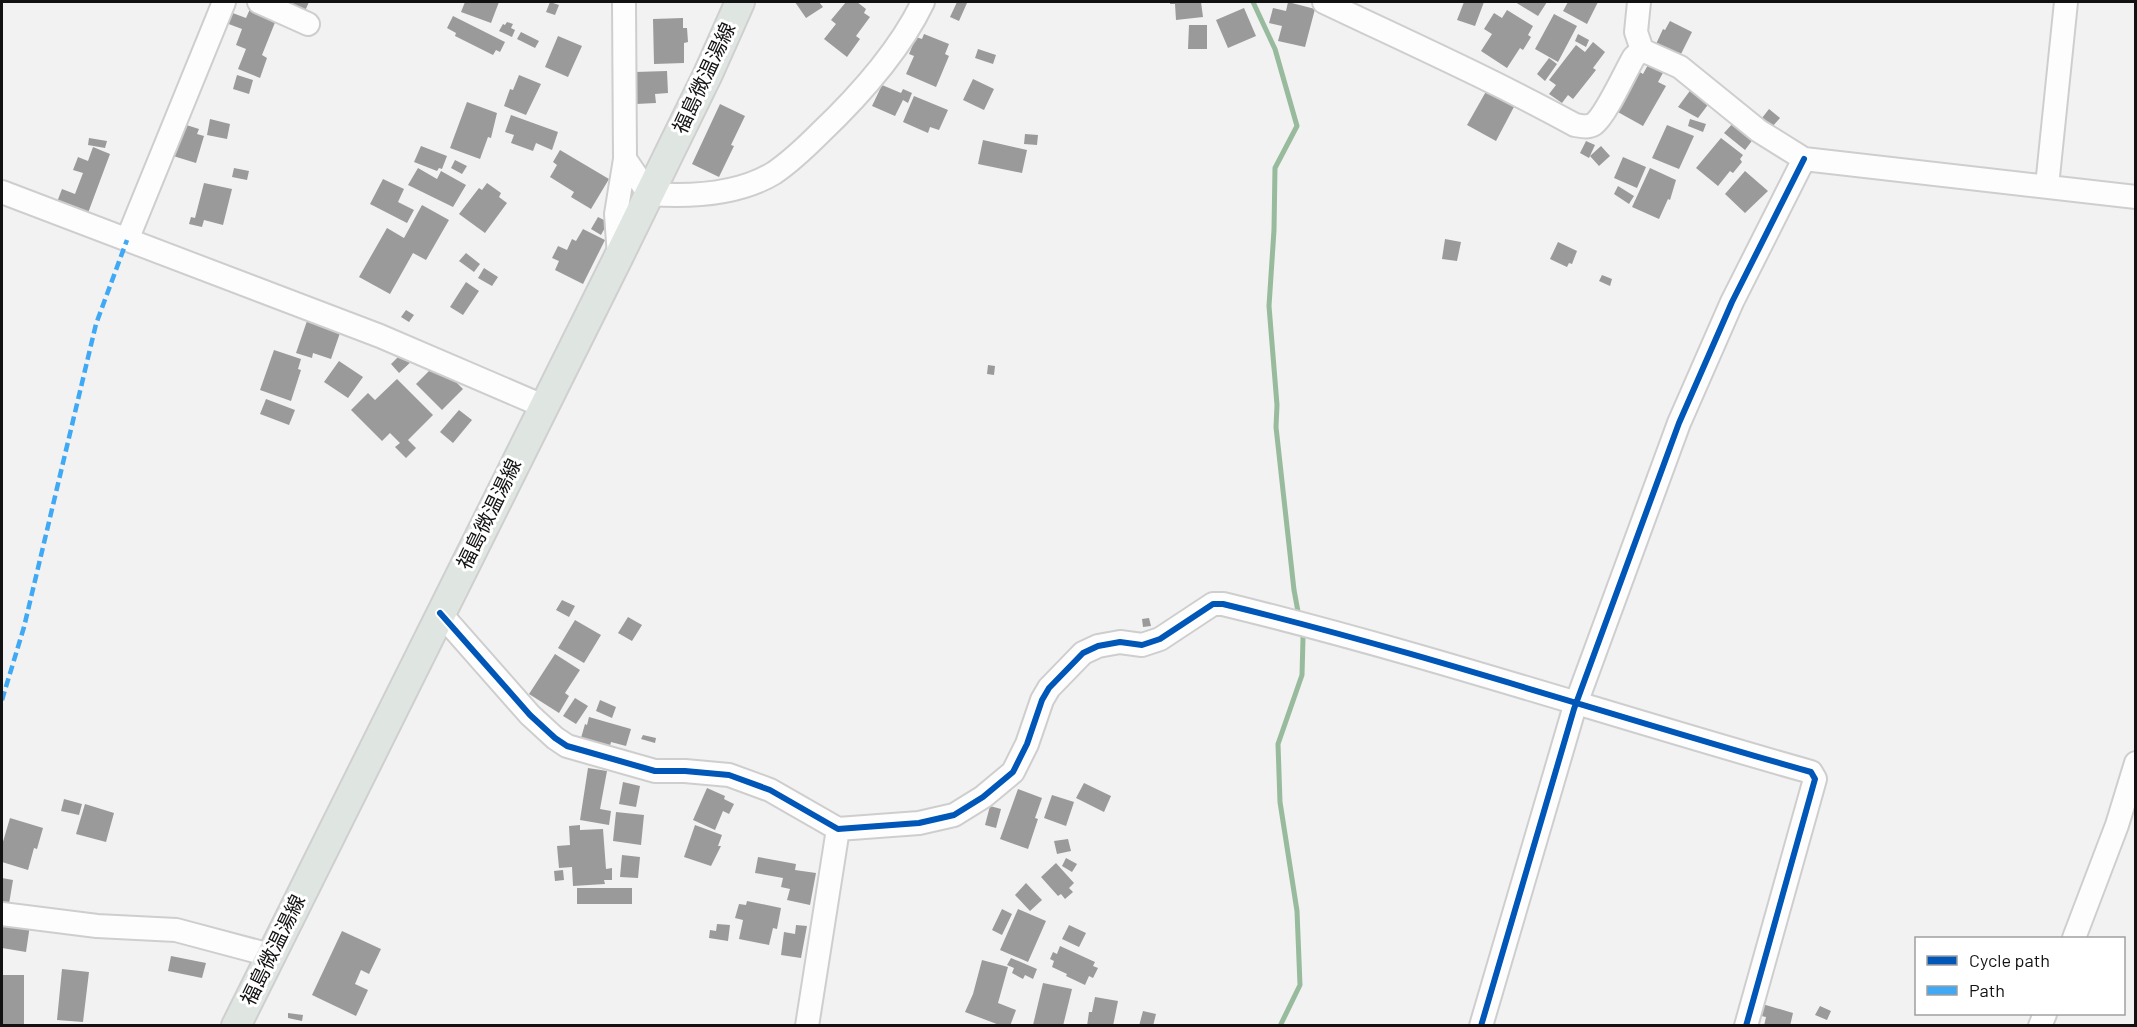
<svg xmlns="http://www.w3.org/2000/svg" width="2137" height="1027" font-family="Barlow,'Noto Sans JP',sans-serif">
	<rect width="100%" height="100%" fill="#f1f2f1"/>
	<g fill="none" stroke-linecap="round" stroke-linejoin="round">
		<!-- stream -->
		<path stroke="#97bb9c" stroke-width="5" d="M1253,2L1275,49L1297,126L1275,168L1274,230L1269,306L1277,405L1276,427L1294,590L1299,617
			M1280,1026L1300,985L1297,911L1280,802L1278,744L1302,675L1303,638L1301,629"/>
	</g>
	<!-- building -->
	<path fill="#9a9a9a" d="M280,2H309L305,11Z
		M465,2H499L491,23L461,12Z
		M550,2L559,5L555,15L546,12Z
		M795,2H819L823,7L806,18Z
		M846,2H857L866,9L864,13L870,17L856,36L860,39L847,57L824,39L836,24L831,20Z
		M957,2L967,3L959,21L950,17Z
		M1170,2H1201L1203,17L1176,20L1175,4H1170Z
		M1288,2L1315,9L1305,47L1278,41L1282,26L1269,23L1273,8L1286,11Z
		M1464,2H1484L1475,26L1457,20Z
		M1515,2H1547L1538,16Z
		M1568,2H1598L1587,24L1563,11Z
		M1244,8L1256,36L1228,48L1216,20Z
		M250,9L276,20L262,55L267,58L260,78L238,69L246,49L236,45L242,29L226,23L230,12L246,18Z
		M1507,10L1533,26L1528,35L1531,37L1523,50L1520,48L1507,68L1481,51L1492,34L1484,29L1494,13L1502,18Z
		M1554,14L1577,26L1558,62L1535,49Z
		M453,16L505,42L500,52L496,50L493,55L455,36L456,33L447,28Z
		M683,18V28H687L688,42L684,43V63L654,64L653,19Z
		M1670,21L1692,32L1680,56L1656,44L1663,29L1665,30Z
		M507,22L513,24L511,28L515,30L512,37L499,31L503,24L505,25Z
		M1189,25H1207V49H1188Z
		M521,32L539,41L535,48L517,39Z
		M924,34L949,44L945,54L949,56L936,87L906,74L914,56L909,54L916,37L922,39Z
		M1578,34L1589,40L1586,47L1575,41Z
		M558,36L582,46L568,77L545,67Z
		M1593,42L1605,52L1593,68L1596,70L1573,99L1568,95L1562,103L1549,94L1556,85L1549,80L1576,45L1585,52Z
		M978,49L996,55L993,64L975,58Z
		M1549,58L1557,64L1545,81L1537,74Z
		M1649,63L1664,71L1658,82L1666,86L1643,126L1616,111L1638,71L1643,74Z
		M667,71L668,93L655,94L656,103L636,104L635,72Z
		M237,75L253,80L249,94L233,89Z
		M519,75L541,84L526,115L504,106L510,89L513,90Z
		M973,79L994,89L984,110L963,100Z
		M882,85L901,93L903,89L912,93L908,103L903,100L895,116L872,106Z
		M1488,88L1516,103L1496,141L1467,125Z
		M1692,88L1710,102L1698,118L1678,107Z
		M914,96L948,110L939,130L930,127L928,133L903,122Z
		M467,102L497,113L491,138L488,137L480,159L450,148Z
		M720,104L745,116L731,145L734,146L719,177L692,164Z
		M1769,109L1780,118L1772,127L1762,118Z
		M511,115L558,132L552,150L536,143L533,151L511,143L514,135L505,132Z
		M210,119L230,124L227,139L207,135Z
		M1690,119L1706,124L1703,132L1688,126Z
		M1734,122L1754,138L1745,150L1724,133Z
		M180,123L199,129L197,134L204,136L196,163L170,155Z
		M1667,125L1694,136L1679,169L1652,158Z
		M1025,134L1038,135L1037,145L1024,144Z
		M89,138L107,141L105,148L88,145Z
		M1721,138L1743,155L1740,159L1742,162L1733,173L1730,171L1718,186L1696,168Z
		M983,140L1027,150L1022,173L978,164Z
		M1586,141L1595,145L1589,158L1580,153Z
		M421,146L447,156L442,169L439,168L437,171L414,162Z
		M1601,146L1610,156L1599,166L1590,156Z
		M93,147L110,154L88,213L57,202L62,189L75,194L83,173L73,170L78,157L88,161Z
		M560,150L609,179L591,209L571,197L574,192L550,177L557,165L553,162Z
		M1623,157L1646,167L1637,188L1614,178Z
		M455,160L467,166L462,174L451,168Z
		M234,168L249,171L247,180L232,177Z
		M418,168L437,179L441,171L466,185L453,207L408,185Z
		M1650,168L1676,180L1670,200L1668,199L1659,219L1632,207Z
		M1745,171L1768,191L1745,213L1725,194Z
		M383,179L404,189L398,202L414,210L407,223L370,204Z
		M204,183L232,189L223,225L204,220L202,227L189,224L191,217L195,218Z
		M487,183L501,193L499,197L507,203L485,233L459,214L479,188L482,190Z
		M1618,186L1634,196L1629,204L1614,194Z
		M422,205L449,220L426,260L413,253L390,294L359,277L387,228L404,238Z
		M598,217L608,222L601,235L591,229Z
		M583,229L605,240L583,284L555,270L559,261L552,258L558,246L567,250L572,239L576,241Z
		M1445,239L1461,242L1457,261L1442,259Z
		M1558,242L1577,251L1572,264L1569,263L1567,267L1550,259Z
		M466,253L480,264L474,272L459,261Z
		M484,268L498,277L492,286L478,278Z
		M1602,275L1612,279L1610,286L1599,281Z
		M466,282L479,291L463,315L450,307Z
		M406,310L414,315L409,322L401,317Z
		M307,321L340,333L331,359L313,353L312,358L296,353Z
		M274,350L301,359L298,369L301,370L291,401L260,390Z
		M405,350L414,359L399,373L391,364Z
		M339,361L363,377L348,398L324,382Z
		M437,363L463,389L442,410L416,384Z
		M988,365L995,366L994,375L987,374Z
		M397,379L433,415L408,440L416,448L406,458L395,447L400,443L390,433L382,441L351,410L368,393L375,400Z
		M266,399L295,410L289,425L260,414Z
		M459,410L472,420L453,443L440,432Z
		M562,600L575,606L569,617L556,610Z
		M628,617L642,625L632,641L618,633Z
		M1149,618L1151,626L1143,627L1142,619Z
		M575,620L601,635L584,663L558,648Z
		M555,654L580,670L565,693L569,696L559,713L529,694Z
		M575,698L588,706L576,724L563,716Z
		M600,700L616,707L612,718L596,711Z
		M589,717L631,729L626,746L611,742L610,746L581,738L585,724L587,725Z
		M643,735L656,738L655,743L641,739Z
		M588,768L607,771L600,809L611,811L609,825L580,820Z
		M623,782L640,786L636,807L619,804Z
		M1084,783L1111,796L1104,812L1076,798Z
		M707,788L725,796L724,799L734,804L729,814L723,811L715,830L693,820Z
		M1018,789L1042,798L1035,818L1038,819L1028,849L1000,839Z
		M1052,795L1074,802L1066,826L1044,818Z
		M64,799L82,804L79,815L61,811Z
		M85,804L114,813L106,842L76,834Z
		M990,806L1001,809L996,828L985,825Z
		M616,812L644,815L641,845L613,841Z
		M10,818L43,828L37,849L34,848L28,870L2,862V845Z
		M580,825V830L603,829L606,869L612,868V880H604L605,884L573,886L572,867L559,868L557,846L570,845L569,826Z
		M695,825L722,835L718,846H721L711,866L684,857Z
		M1068,839L1071,851L1057,854L1054,841Z
		M622,855L640,857L638,878L620,877Z
		M758,857L796,864L795,870L816,873L810,905L787,900L790,889L781,887L783,878L755,873Z
		M1066,858L1077,864L1072,872L1062,866Z
		M1056,863L1074,883L1069,888L1073,892L1065,899L1061,894L1058,896L1041,877Z
		M563,870L564,880L555,881L554,871Z
		M2,878L13,880L9,904L2,903Z
		M1026,883L1042,900L1030,911L1015,895Z
		M577,888H632V904H577Z
		M747,901L781,908L777,929L773,928L769,945L739,939L743,920L735,918L739,904L746,905Z
		M1002,909L1012,914L1002,935L992,930Z
		M1018,909L1046,921L1028,962L1000,950Z
		M2,921L30,925L26,952L2,948Z
		M717,924L730,925L728,941L709,938L710,930L716,931Z
		M796,925L807,926L801,958L781,955L784,932L795,934Z
		M1069,925L1086,933L1079,947L1062,939Z
		M342,931L381,949L369,974L361,970L355,984L368,990L356,1016L312,995Z
		M1060,946L1095,962L1093,966L1098,968L1093,978L1089,976L1085,985L1066,976L1067,974L1052,967L1054,961L1050,959L1053,952L1057,954Z
		M171,956L206,963L202,978L168,971Z
		M1011,958L1037,969L1033,979L1025,975L1023,979L1012,973L1014,968L1007,965Z
		M982,960L1008,967L998,1003L1016,1010L1010,1026H1002L965,1012L973,994Z
		M62,969L89,972L83,1022L57,1020Z
		M2,975H24V1026H2Z
		M1043,983L1072,989L1063,1026L1033,1025Z
		M1095,997L1118,1001L1113,1026H1087L1089,1012H1092Z
		M1759,1003L1793,1013L1790,1026H1764L1766,1017L1756,1015Z
		M1820,1006L1831,1011L1827,1020L1815,1015Z
		M1143,1011L1156,1014L1153,1026H1139Z
		M288,1013L303,1015L302,1021L288,1018Z"/>
	<g fill="none" stroke-linecap="round" stroke-linejoin="round">
		<defs>
			<path id="minor" d="M259,2L308,24
				M1324,2C1408,42 1493,80 1575,125C1582,126 1588,128 1594,124C1606,115 1625,72 1634,57L1642,50L1680,67L1759,131L1804,159L2136,197
				M1639,2L1636,32L1642,50
				M625,159L649,194C690,197 738,195 774,173C790,162 805,148 819,134C859,96 899,52 923,2
				M2047,186L2066,2
				M2,192L380,336L543,406
				M127,240L224,2
				M619,256L616,214L625,159L624,2
				M440,613L530,715L555,738L567,746L655,771H685L729,775L770,790L838,829L919,823L954,815L983,797L1013,772L1027,744L1042,700L1049,688L1083,653L1098,646L1120,642L1142,645L1160,639L1213,604H1223C1421,652 1615,717 1811,772L1815,779L1746,1026
				M2,914L97,926L176,930L270,955
				M2074,938L2117,825L2136,763
				M807,1026L838,829
				M1481,1026L1574,709L1679,423L1732,302L1804,159
				M2040,1026L2045,1014"/>
			<path id="major" d="M236,1026L619,256L708,74L740,2"/>
		</defs>
		<!-- minor casing -->
		<use href="#minor" stroke="#cdcecd" stroke-width="26"/>
		<!-- major casing -->
		<use href="#major" stroke="#cfcfcf" stroke-width="32"/>
		<!-- minor -->
		<use href="#minor" stroke="#fdfdfd" stroke-width="22"/>
		<!-- major -->
		<use href="#major" stroke="#dfe6e1" stroke-width="28"/>
		<!-- quiet -->
		<path stroke="#3fa9f5" stroke-width="4.5" stroke-dasharray="9 4.5" stroke-linecap="butt" d="M2,700L24,627L96,324L127,240"/>
		<defs>
			<path id="cycleway" d="M440,613L530,715L555,738L567,746L655,771H685L729,775L770,790L838,829L919,823L954,815L983,797L1013,772L1027,744L1042,700L1049,688L1083,653L1098,646L1120,642L1142,645L1160,639L1213,604H1223C1421,652 1615,717 1811,772L1815,779L1746,1026
				M1481,1026L1574,709L1679,423L1732,302L1804,159"/>
		</defs>
		<!-- cycleway casing -->
		<use href="#cycleway" stroke="#fff" stroke-width="10"/>
		<!-- cycleway -->
		<use href="#cycleway" stroke="#0057b8" stroke-width="6"/>
	</g>
	<g text-anchor="middle" stroke-width="6" stroke-linejoin="round" paint-order="stroke">
		<!-- street labels -->
		<g font-size="20" fill="#111211" stroke="#fff">
			<text transform="translate(704 78) rotate(-65)" y="7">福島微温湯線</text>
			<text transform="translate(489 514) rotate(-64)" y="7">福島微温湯線</text>
			<text transform="translate(273 950) rotate(-64)" y="7">福島微温湯線</text>
		</g>
	</g>
	<!-- border -->
	<rect width="2137" height="1027" fill="none" stroke="#111211" stroke-width="6"/>
	<!-- legend -->
	<rect x="1915" y="937" width="210" height="78" fill="#ffffff" stroke="#a0a0a0" stroke-width="1.5"/>
	<rect x="1927" y="956" width="30" height="9" fill="#0057b8" stroke="#a0a0a0" stroke-width="1.5"/>
	<text x="1969" y="967" font-size="18" fill="#111211">Cycle path</text>
	<rect x="1927" y="986" width="30" height="9" fill="#3fa9f5" stroke="#a0a0a0" stroke-width="1.5"/>
	<text x="1969" y="997" font-size="18" fill="#111211">Path</text>
</svg>
